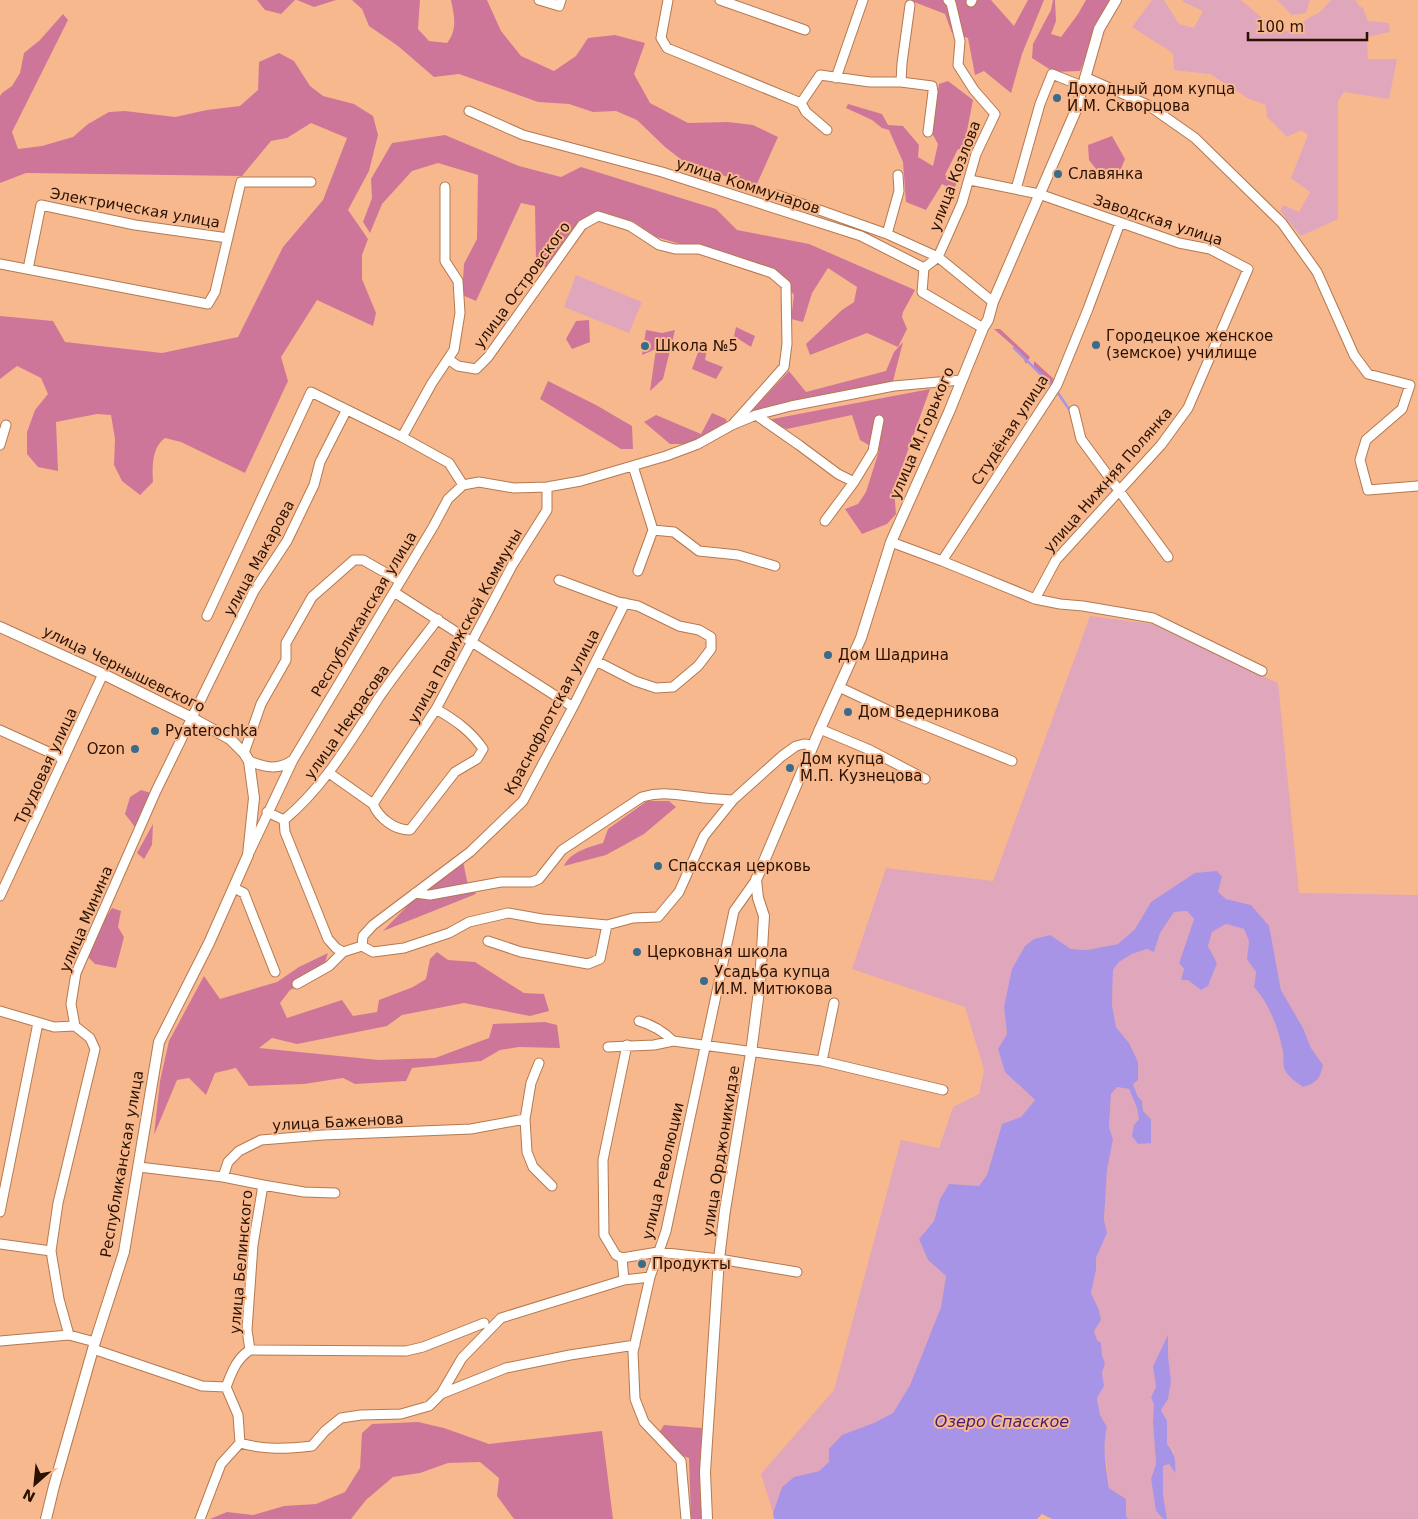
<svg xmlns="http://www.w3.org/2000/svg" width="1418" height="1519" font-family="'DejaVu Sans',sans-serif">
	<rect width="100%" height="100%" fill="#f8b88e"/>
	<!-- green -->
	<path fill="#e0a6bc" d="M1152,0H1164L1179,24L1194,28L1203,11L1183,2V0H1241L1267,22L1286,31L1320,12L1331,0H1356L1359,6L1363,8L1368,21L1389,23L1390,32L1367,37L1368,59H1397L1389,99L1344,92L1338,101V219L1301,236L1280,211L1283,205L1299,212L1310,192L1291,178L1308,135L1301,130L1287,137L1267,117L1266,105L1249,99L1210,74L1174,70L1173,53L1132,27Z
		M1277,0H1310L1306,13L1292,15Z
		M576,275L642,302L629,333L564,307Z
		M1090,616L1152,624L1278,683L1299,893L1418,895V1519H1167L1163,1494V1466L1169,1464L1174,1472V1451L1167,1444V1422L1161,1410C1175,1389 1169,1379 1168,1356C1167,1350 1168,1343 1168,1336L1153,1365L1156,1387L1151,1397L1154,1405L1153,1422L1156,1464L1151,1479L1156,1511L1163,1519H1128L1126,1515V1499L1109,1488L1104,1440L1107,1427L1100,1415L1097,1398L1103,1386L1102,1373L1105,1363L1102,1355L1101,1343L1097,1340L1094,1331L1101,1320L1099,1310L1091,1293L1096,1270V1258L1107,1233L1104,1220L1107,1170L1113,1140L1109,1127L1111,1094L1117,1087L1129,1089L1137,1108L1139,1119L1134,1125L1151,1119L1143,1111L1142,1101L1138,1097L1133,1083L1138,1080L1129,1043L1116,1027L1112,1005L1113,970L1119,962L1132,954L1147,949L1154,952L1160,933L1174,912L1187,911L1194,919L1179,962L1184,969L1181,980H1188L1217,963L1208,946L1212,932L1226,924L1244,929L1249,941L1248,959L1256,972L1254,987C1274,1010 1282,1040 1285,1069L1323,1065L1311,1048L1303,1028L1281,990L1275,957L1251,905L1226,899L1218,892L1222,877L1172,889L1151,902L1135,929L1118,944L1087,950L1071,949L1049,935L1004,1007L1007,1034L1018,1085L1035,1100L1021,1117L1002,1124L987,1175L979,1186L940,1199L934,1221L919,1239L928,1260L946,1276L941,1307L910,1385L893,1413L829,1449V1462L819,1471L794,1477L782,1487L773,1513L761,1474L834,1390L901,1140L939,1148L953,1107L979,1094L984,1070L965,1007L852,969L886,868L993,881Z"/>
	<!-- forest -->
	<path fill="#ce769a" d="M257,0H295L281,14L265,10Z
		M297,0H336L314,7Z
		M352,0H420L418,29L429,41L447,43C458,29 454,16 451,0H487L501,31L521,56L554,71L576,56L588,38L615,35L645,43L634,74L650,103L688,123L728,122L753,125L778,137L756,186L687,164L665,147L637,120L616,111L593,112L569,104L538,102L459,74L434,77L398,46L369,26L362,9Z
		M909,0H991L1014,26L1028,0H1044L1022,54L1011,93L984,71L975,75L968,38L952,33L945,14Z
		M1053,0H1055L1056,21L1051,34L1061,37L1078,14L1086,0H1114L1097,28L1080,71L1054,72L1032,58L1033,44L1051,10Z
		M63,14L68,20L12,132L18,149L42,146L73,137L88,124L109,112L125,111L175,117L207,110L240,106L258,90L259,62L279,53L294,61L310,86L323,96L354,104L373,116L378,135L369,171L348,210L368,239L362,255V279L376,313L373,326L317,300L281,357L288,381L245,473L181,442L165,438C152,447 152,467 153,482L140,495L122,481L114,465L115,439L111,415L97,414L56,422L58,471L38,467L27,454V432L35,410L48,394L41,378L17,366L0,379V316L53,321L65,342L162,353L238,337L283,247L323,200L347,138L311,123L287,138L271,141L242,176L26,173L0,183V96L2,93L12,86L20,73L24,53L40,40Z
		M948,81L973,100L967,131L975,137L971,152L958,149L945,175L957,181L954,190L942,184L926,210L906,202L903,162L889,130L882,128L872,120L846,108L848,104L882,114L888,125L903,126L919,145L918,157L933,166L938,144L932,133L939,84Z
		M445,135L519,166L561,177L581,167L716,209L737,230L809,244L915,290L903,312L902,317L907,329L898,347L867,333L810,355L806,344L842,310L854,302L857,287L828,268L812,293L803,322L791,319L794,295L775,271L656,237L634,222L603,212L593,214L575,229L548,268L536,263L535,206L521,203L476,301L462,295L464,264L477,239L478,175L438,163L412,171L382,204L370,233L363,222L372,198L371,179L392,143Z
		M1112,136L1125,159L1120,171L1103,178L1089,160L1088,145Z
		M589,320L590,342L572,349L566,339L576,321Z
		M736,327L755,336L751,347L734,336Z
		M994,329H1000L1030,357L1026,364L1021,353Z
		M646,330L662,333L675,330L663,379L650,391L656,349L642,355Z
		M702,341L708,344L705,360L723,367L716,379L692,369Z
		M903,342L892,385L753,412L754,408L789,371L806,392L886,371L894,352Z
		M1034,361L1056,381L1053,388L1034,369Z
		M548,381L596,405L632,426L633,449H621L540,399Z
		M930,389L894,489L896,514L887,524L862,534L845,509L858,504L866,492L879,451L860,440L852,415L787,429L767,420Z
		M712,413L726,419L727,424L693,444H670L644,422L656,415L701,434Z
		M141,790L151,793L135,827L125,814L130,797Z
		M647,801H669L676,807L644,834L606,855L564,866C570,852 589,847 603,843L608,829Z
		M153,824L152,845L144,859L137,853Z
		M463,861L467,881L476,894L383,931L415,898H430L425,890Z
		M112,908L121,911L118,927L124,937L116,968L95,964L88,957L102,923Z
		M437,952L448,960L475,962L524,993L544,994L549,1011L530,1016L464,1003L402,1015L387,1026L297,1044L272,1038L259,1048L379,1060L435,1058L489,1038L493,1024L545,1022L557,1025L560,1048L519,1047L500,1050L481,1061L412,1068L406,1081L355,1084L343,1078L304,1084L249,1086L236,1068L215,1073L206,1095L189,1078L177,1080L154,1135L160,1081L169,1041L204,976L220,999L277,982L299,967L328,953L321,975L290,990L280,1003L287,1018L342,1000L353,1016L377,1012L379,1000L413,987L426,979L430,959Z
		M418,1422L444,1428L489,1444L602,1431L613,1519H514L497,1496L499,1478L480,1462L448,1463L420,1473L393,1477L366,1500L351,1519H210L227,1512L253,1515L284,1506L316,1504L345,1492L360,1468L362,1433L372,1424Z
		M664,1425L702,1428L700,1468L704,1519H691L689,1458L680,1455L659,1433Z"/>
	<!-- water -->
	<path fill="#a894e6" d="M1217,871L1222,877L1218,892L1226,899L1251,905L1269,926L1281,990L1303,1028L1311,1048L1323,1065C1319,1080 1318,1082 1303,1087C1296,1082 1287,1076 1284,1068C1283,1061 1284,1054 1282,1048C1278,1027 1269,1004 1254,987L1256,972L1247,959L1249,941L1244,929L1226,924L1212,932L1208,946L1217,963L1208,986L1201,990L1188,980H1181L1184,969L1179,963L1194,919L1187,911L1174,912L1160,933L1154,952L1147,949L1132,954L1119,962L1113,970L1112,1005L1116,1027L1129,1043L1138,1062V1080L1133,1084L1138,1097L1142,1101L1143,1111L1151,1119V1143L1138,1144L1132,1136L1134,1125L1139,1119L1137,1108L1129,1089L1117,1087L1111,1094L1109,1127L1113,1140L1107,1170L1104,1220L1107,1233L1096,1258V1270L1091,1293L1099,1310L1101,1320L1094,1331L1097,1340L1101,1343L1102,1355L1105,1363L1102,1373L1104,1386L1097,1398L1100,1415L1107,1427C1102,1446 1106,1468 1109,1488L1126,1499V1515L1128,1519H1052L1042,1514L1037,1519H774L773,1513L782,1487L794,1477L819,1471L829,1462V1449L842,1435L874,1423L893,1413L910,1385L941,1307L946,1276L928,1260L919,1239L934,1221L940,1199L949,1184L979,1186L987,1175L1002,1124L1021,1117L1035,1100L1005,1072L998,1049L1007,1034L1004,1007L1012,969L1025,946L1034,939L1050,935L1071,949L1087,950L1118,944L1135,929L1151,902L1195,873Z
		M1168,1335V1356L1171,1381L1168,1399L1161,1410L1167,1421V1444C1175,1453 1176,1461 1175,1473L1169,1464L1163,1466V1494L1167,1519H1163L1156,1511L1151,1479L1156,1464L1153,1422L1154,1405L1151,1397L1156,1387L1153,1366Z"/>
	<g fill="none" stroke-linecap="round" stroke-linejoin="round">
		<!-- stream -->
		<path stroke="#a894e6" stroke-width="2.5" d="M1014,348L1053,386L1071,412
			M1099,470L1113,491"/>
		<defs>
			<path id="minor" d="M539,0L559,6L561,0
				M668,0L661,38L667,48L801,103L806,112L827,130
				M720,0L805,30
				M971,2L972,0
				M910,5L902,63L901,82L932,86L933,92L928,132
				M1085,77L1148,105L1195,138L1282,223L1317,272L1354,355L1368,374L1410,385L1402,409L1366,440L1360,460L1368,490L1418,486
				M836,78L863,0
				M801,103L820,75L870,82H901
				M469,111L523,135L662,172L861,236L924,268L922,292L983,328
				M970,180L1039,194L1179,243L1210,249L1248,269L1188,408L1161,445L1056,560L1035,599
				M1016,189L1040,104L1052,74L1082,86
				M777,195L887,234L938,257L993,302
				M887,234L899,191L898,175
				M0,264L208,304L215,292L241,182H311
				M924,268L938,257L962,203L976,154L995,114L974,90L958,65L960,41L951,3L948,0
				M28,269L41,205L135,225L228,238
				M448,359L458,366L476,369L488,357L582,225L598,216L630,226L659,245L675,249H699L772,273L786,285L787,344L784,367L734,423
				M1074,410L1081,439L1168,557
				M756,415L799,445L838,474L854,482
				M402,437L432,383L454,350L460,313L458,281L445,261V187
				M0,445L6,425
				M633,466L653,530L638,571
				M825,521L854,482L873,451L879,420
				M653,530L674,532L699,551L738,555L775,566
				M891,542L942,561L1035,599L1060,604L1083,606L1153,618L1262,671
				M942,561L1057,385L1088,309L1120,223
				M559,580L618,602L638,606L679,626L699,630L711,637V649L698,666L673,687L656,688L635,681L596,661
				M394,592L573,707
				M207,616L311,392L402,437L449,463L463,485
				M839,687L894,713L1012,761
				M820,729L870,750L925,779
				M0,730L64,759
				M244,753L261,704L286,660V643L312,597L354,560H363L400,581
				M249,761C264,767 278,771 293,760
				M329,773L373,804L436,709L513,564L547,510V487
				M373,804C379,818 394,830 410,830L455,772L477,759L483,749C471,731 455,720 436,709
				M267,812L284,820
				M284,820L285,832L328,939L336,948L343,952L362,946L373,952L404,948L449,933L469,922L508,913L542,919L607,925L633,918L658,917L679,892L704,836L733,800L782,756L796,746L804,744L813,745
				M284,820C325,786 351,740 380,696C398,670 418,645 438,619
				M250,851L293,760L433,527L448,499L463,485L479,482L514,488L547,487L581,481L666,456L698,444L732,425L756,415L791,406L894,386L961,380
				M234,888L244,893L275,972
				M415,893L430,895L501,882H532L539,879L562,850L642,797C663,791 676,795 697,797C709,799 721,799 733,800
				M0,896L103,674
				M488,941L521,952L588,964L600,959L607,925
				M362,946L363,936L373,925L470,852L523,801L573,707L625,603
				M297,984L329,966L343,952
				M0,1011L54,1027L75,1026
				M639,1021C653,1025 663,1031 673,1041
				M608,1047L654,1045L673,1041L822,1061L943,1090
				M822,1061L834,1003
				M525,1119L527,1152L533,1167L552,1186
				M139,1167L223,1177L228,1162L239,1151L261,1140L323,1135L471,1129L525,1119L531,1083L539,1063
				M263,1185L304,1192L335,1193
				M0,1212L38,1023
				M0,1244L51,1251
				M622,1258L658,1252L719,1259L797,1272
				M624,1280L622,1258L616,1255L604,1235L603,1160L627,1045
				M69,1335L59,1299L51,1251L58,1203L95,1049L90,1038L75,1026L71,1004L76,973L156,791L254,591L287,541L314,485L320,462L346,411
				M0,1341L69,1335L95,1342
				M93,1349L202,1386L226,1387
				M250,1350L406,1351L423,1347L484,1323
				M441,1394L506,1368L570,1355L635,1345
				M240,1443C264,1450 287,1449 312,1446L325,1431L341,1418L361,1415L401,1414L429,1406L441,1394L462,1358L501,1318L624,1280L650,1277
				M200,1519L221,1464L240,1443L238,1415L226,1387C232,1372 236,1359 250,1350L247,1330L253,1245L263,1185L223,1177
				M686,1519L681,1461L644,1422L635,1399L633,1352L650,1277L666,1231L734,911L756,880"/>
			<path id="tertiary" d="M0,627L103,674L192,718L230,739L244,753L249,761L254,798L248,855L209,943L159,1042L124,1252L95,1342L54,1486L46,1519
				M707,1519L705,1472L719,1259L725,1210L751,1053L760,983L764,916L758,898L756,880L820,729L861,638L891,542L949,412L983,328L988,320L993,302L1076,110L1099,29L1116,0"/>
		</defs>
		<!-- minor casing -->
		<use href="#minor" stroke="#b47950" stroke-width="11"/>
		<!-- tertiary casing -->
		<use href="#tertiary" stroke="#b47950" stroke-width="12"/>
		<!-- minor -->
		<use href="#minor" stroke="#fff" stroke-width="9"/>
		<!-- tertiary -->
		<use href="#tertiary" stroke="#fff" stroke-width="10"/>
	</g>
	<!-- markers -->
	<g fill="#386c89" stroke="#f8b88e" stroke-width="2">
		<circle cx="1057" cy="98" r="5"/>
		<circle cx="1058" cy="174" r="5"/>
		<circle cx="1096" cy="345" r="5"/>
		<circle cx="645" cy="346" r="5"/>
		<circle cx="828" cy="655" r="5"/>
		<circle cx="848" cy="712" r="5"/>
		<circle cx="155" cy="731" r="5"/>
		<circle cx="135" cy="749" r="5"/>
		<circle cx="790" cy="768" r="5"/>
		<circle cx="658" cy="866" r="5"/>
		<circle cx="637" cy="952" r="5"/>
		<circle cx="704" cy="981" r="5"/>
		<circle cx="642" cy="1264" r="5"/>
	</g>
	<g text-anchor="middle" stroke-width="4" stroke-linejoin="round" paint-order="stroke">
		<!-- poi labels -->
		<g font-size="15" fill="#291203" stroke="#f8b88e" text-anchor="start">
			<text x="1067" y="94">Доходный дом купца<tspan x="1067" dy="17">И.М. Скворцова</tspan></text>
			<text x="1068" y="179">Славянка</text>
			<text x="1106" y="341">Городецкое женское<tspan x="1106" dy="17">(земское) училище</tspan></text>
			<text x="655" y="351">Школа №5</text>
			<text x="838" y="660">Дом Шадрина</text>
			<text x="858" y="717">Дом Ведерникова</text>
			<text x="165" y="736">Pyaterochka</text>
			<text x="125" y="754" text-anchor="end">Ozon</text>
			<text x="800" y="764">Дом купца<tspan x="800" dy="17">М.П. Кузнецова</tspan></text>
			<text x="668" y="871">Спасская церковь</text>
			<text x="647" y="957">Церковная школа</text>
			<text x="714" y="977">Усадьба купца<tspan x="714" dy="17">И.М. Митюкова</tspan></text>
			<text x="652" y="1269">Продукты</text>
		</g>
		<!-- street labels -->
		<g font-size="15" fill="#291203" stroke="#f8b88e">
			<text transform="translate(955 176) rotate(-69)" y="5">улица Козлова</text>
			<text transform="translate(748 186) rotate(18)" y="5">улица Коммунаров</text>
			<text transform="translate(135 208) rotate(10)" y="5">Электрическая улица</text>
			<text transform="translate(1158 220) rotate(18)" y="5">Заводская улица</text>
			<text transform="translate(522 285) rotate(-54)" y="5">улица Островского</text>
			<text transform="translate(1010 430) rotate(-57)" y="5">Студёная улица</text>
			<text transform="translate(922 433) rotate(-67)" y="5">улица М.Горького</text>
			<text transform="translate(1108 480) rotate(-49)" y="5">улица Нижняя Полянка</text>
			<text transform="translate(259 558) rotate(-61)" y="5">улица Макарова</text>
			<text transform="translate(364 614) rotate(-59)" y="5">Республиканская улица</text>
			<text transform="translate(465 626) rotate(-61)" y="5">улица Парижской Коммуны</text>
			<text transform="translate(124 669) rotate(26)" y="5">улица Чернышевского</text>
			<text transform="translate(552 712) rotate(-62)" y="5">Краснофлотская улица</text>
			<text transform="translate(347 722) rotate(-55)" y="5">улица Некрасова</text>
			<text transform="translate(46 766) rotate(-65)" y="5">Трудовая улица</text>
			<text transform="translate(86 919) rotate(-67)" y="5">улица Минина</text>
			<text transform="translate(338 1122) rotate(-3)" y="5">улица Баженова</text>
			<text transform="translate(721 1151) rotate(-81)" y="5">улица Орджоникидзе</text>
			<text transform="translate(122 1164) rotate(-80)" y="5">Республиканская улица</text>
			<text transform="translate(663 1171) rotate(-77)" y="5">улица Революции</text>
			<text transform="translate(241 1262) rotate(-85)" y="5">улица Белинского</text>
		</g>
		<!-- water labels -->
		<g font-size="16" font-style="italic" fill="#411e7c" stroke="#f8b88e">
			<text x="1002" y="1427">Озеро Спасское</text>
		</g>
	</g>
	<!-- north arrow -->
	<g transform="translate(35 1484) rotate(207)" stroke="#f8b88e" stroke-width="4" paint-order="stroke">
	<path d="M0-4L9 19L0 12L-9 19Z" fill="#291203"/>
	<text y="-8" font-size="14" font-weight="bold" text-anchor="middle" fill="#291203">N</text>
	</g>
	<!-- scale -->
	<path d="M1248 32v8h119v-8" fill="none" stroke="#291203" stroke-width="2.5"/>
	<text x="1256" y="32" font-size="15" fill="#291203" stroke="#f8b88e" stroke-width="4" paint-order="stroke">100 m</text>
</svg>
